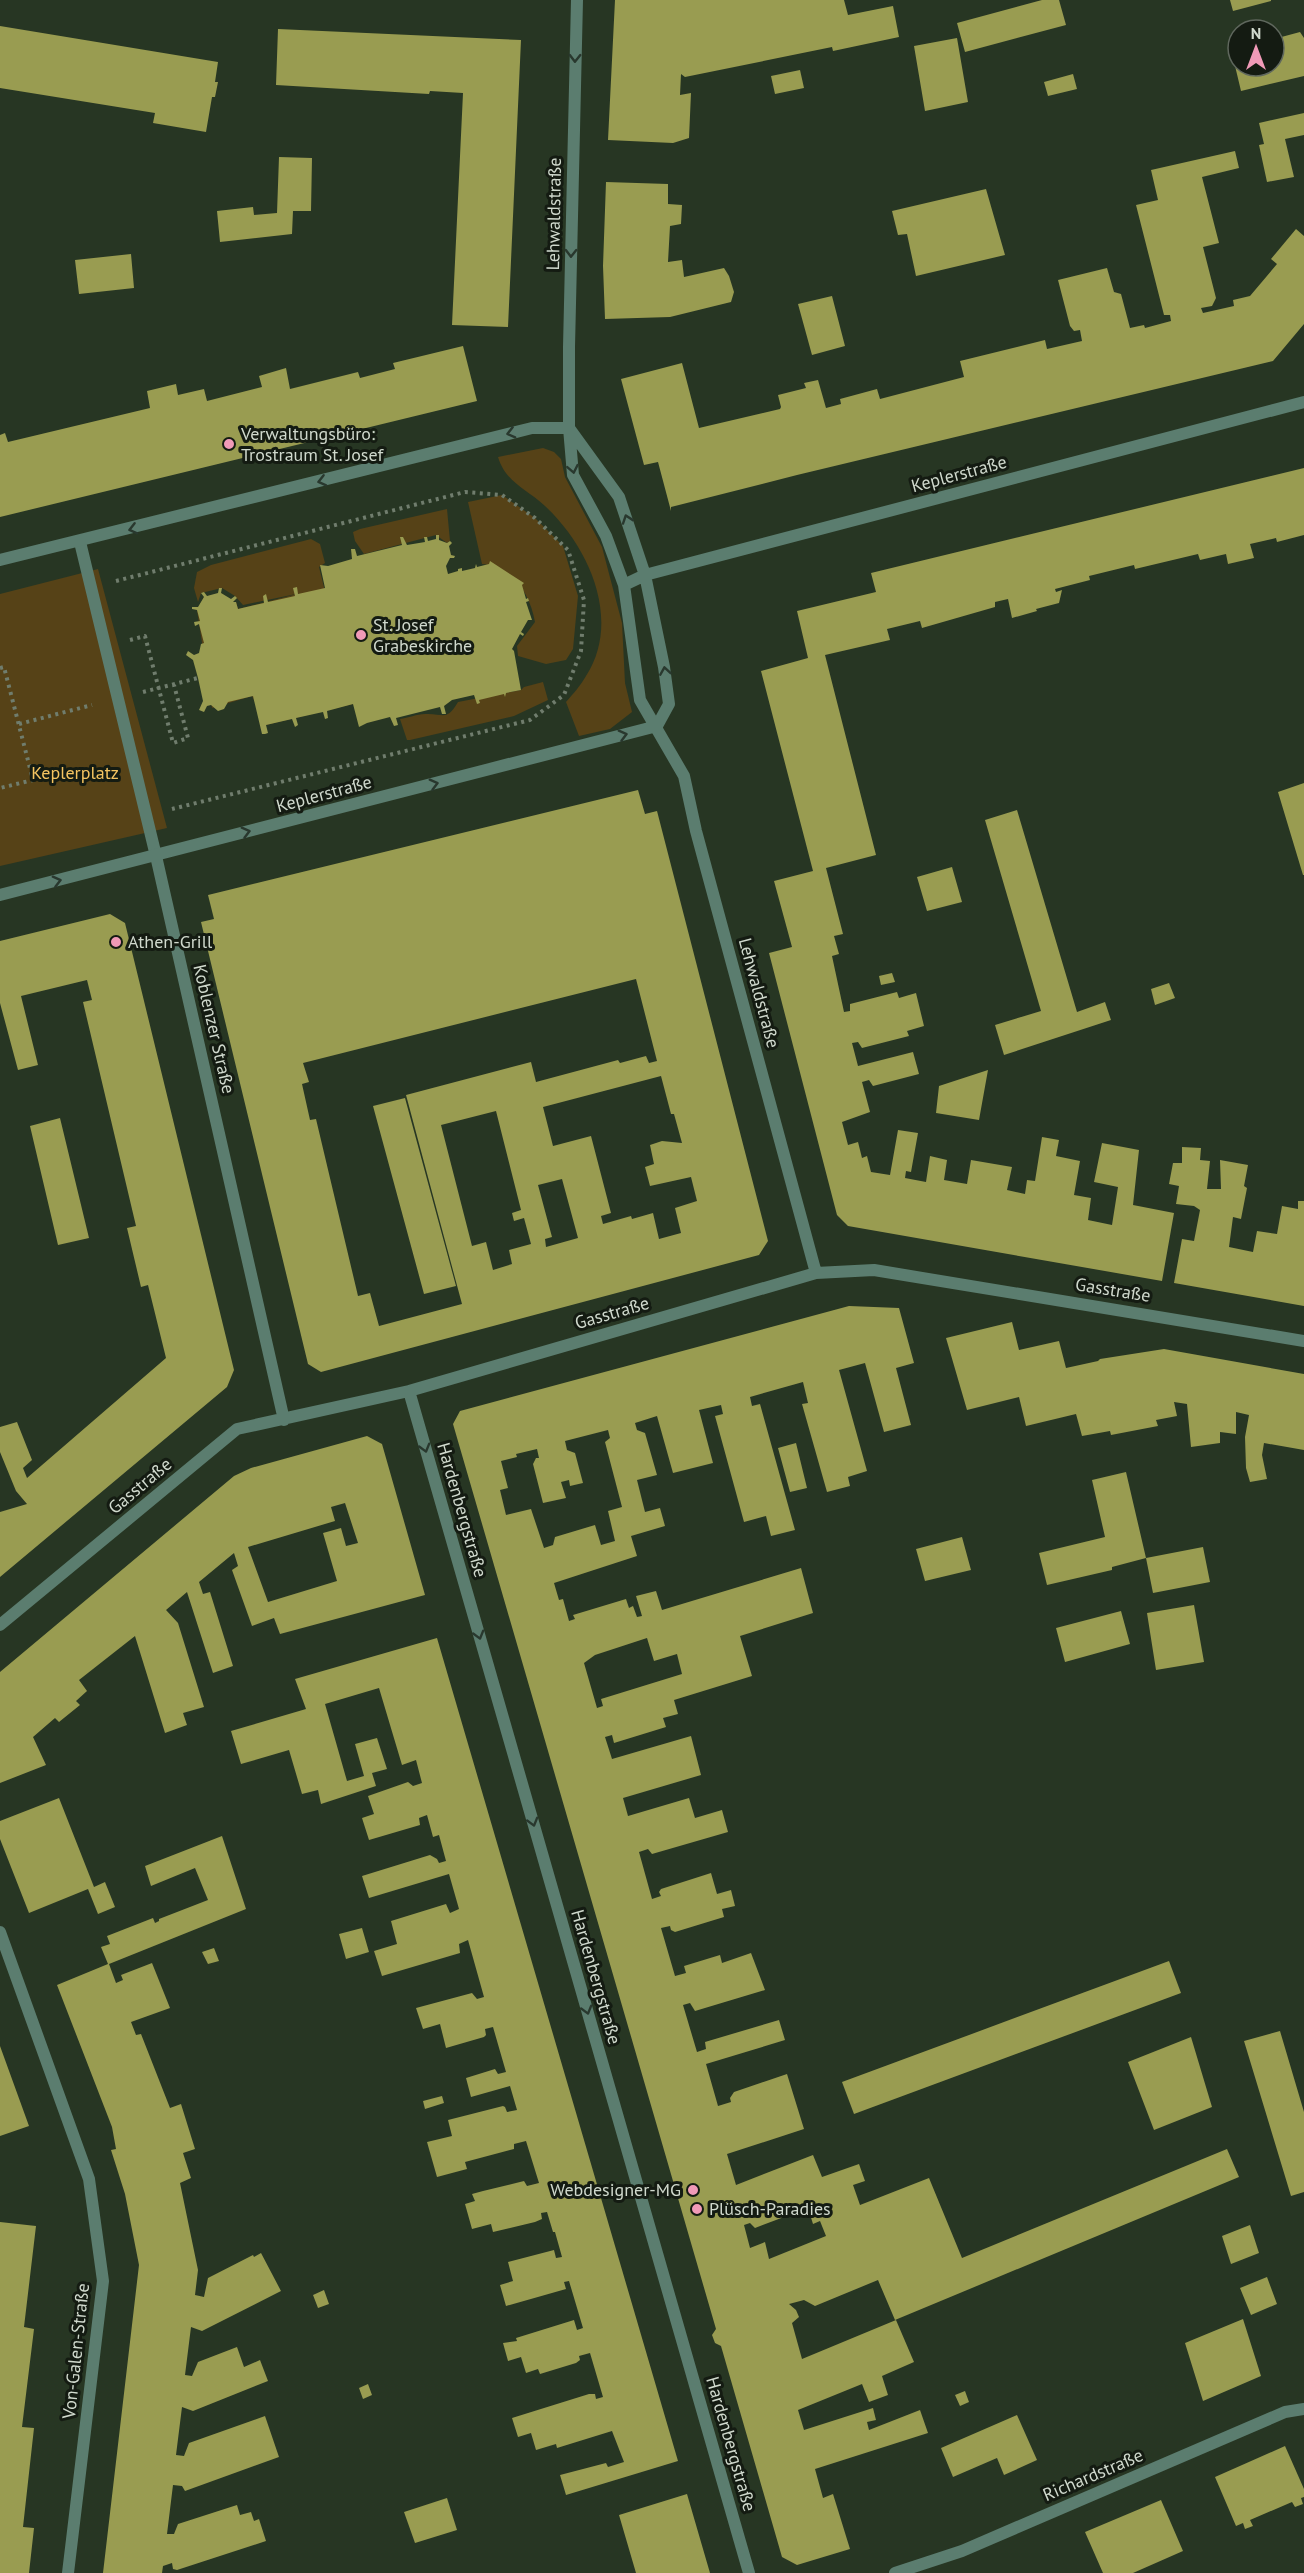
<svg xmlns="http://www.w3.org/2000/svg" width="1304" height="2573" font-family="'PT Sans',sans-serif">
	<rect width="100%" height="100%" fill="#273623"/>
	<!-- green -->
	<path fill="#564217" d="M543,448L554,452L561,459L565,477L602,547L622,623L625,683L632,712L610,729L579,736L566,702C573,694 581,685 586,676C622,620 589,547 545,506C527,489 506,483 498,457Z
		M502,495L535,518L563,546L578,596L573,649L566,660L546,664L518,656L517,646L535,622C530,594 513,566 482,564L468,502Z
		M447,509L450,541L447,543L436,535L364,554L355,541L353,532L360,529Z
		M311,539L320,544L325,563L319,567L353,704L266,725L252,696L212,708L197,610L204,597L221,593L233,602H236L238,609L301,593L243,605L235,596L222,588L201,593L198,602L194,588L197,572L211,565Z
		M98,569L167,828L0,866V594Z
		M543,682L548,700L514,716L410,740H407L400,719C408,718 417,714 425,714C444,713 446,722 458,702L521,690L524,687Z"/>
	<!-- building -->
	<path fill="#999c51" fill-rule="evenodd" d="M615,0H844L848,15L893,6L899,37L833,51L832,47L685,77L681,74L680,95L691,93L689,138L673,143L608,140Z
		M1042,0H1059L1066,25L965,52L957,23Z
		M1230,0H1271V1L1233,11Z
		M0,26L218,62L215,82H218L215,97H212L206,132L153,123L155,113L0,88Z
		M278,29L521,40L508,327L452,325L463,93L430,91L429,94L276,85Z
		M1300,32L1304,38V76L1241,91L1231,49L1238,47V66H1274V39Z
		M957,38L968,102L925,111L914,46Z
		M800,70L804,88L775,94L771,76Z
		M1073,74L1077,89L1048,96L1044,82Z
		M1304,113V135L1285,139L1294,177L1267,182L1259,145L1264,144L1259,123Z
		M1235,151L1239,168L1202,177L1219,243L1203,247L1216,298L1212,306L1201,308L1203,313L1234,306L1233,300L1250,296L1277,264L1271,259L1296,229L1304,236V324L1273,361L797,475L671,507V511L658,462L644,465L621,379L682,363L699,428L780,409L781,407L778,395L806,388L804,383L818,380L826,408L841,404L840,399L877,389L880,399L964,377L960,361L1045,340L1047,349L1082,341L1080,330L1074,331L1070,326L1058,280L1107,268L1114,292L1121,294L1130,328L1144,325L1145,328L1171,321L1170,315H1164L1136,205L1158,200L1151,170Z
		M279,157L312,158L311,211H293L292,234L220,242L217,211L253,207L254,215L277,213Z
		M606,182L668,184V204L682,205L681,224L670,226L668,262L682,260L684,277L724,268L729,276L734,292L731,302L670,317L605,319L603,266Z
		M986,189L1005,255L916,276L907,234L898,235L892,211Z
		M131,254L134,288L79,294L75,260Z
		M832,296L845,346L812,355L798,304Z
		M463,346L477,401L0,517V435L5,433L8,442L150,408L147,391L176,384L178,395L204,389L207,401L262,387L259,376L286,368L290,389L358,372L360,378L395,369L393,363Z
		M1304,468V535L1277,542L1276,538L1250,544L1254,558L1228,564L1226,554L1200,560L1198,554L1135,569L1134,565L1089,576L1090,580L1055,589L1056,592L1062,590L1059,603L1036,609L1037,611L1012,618L1008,599L995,602V607L922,628L920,621L887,629L890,640L825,655L876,855L826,868L843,934L834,936L839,954L832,956L844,1012L850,1011V1004L897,992L899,998L916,993L924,1026L907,1031L909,1036L862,1048L858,1042L852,1043L858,1066L913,1052L919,1074L873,1086L869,1080L862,1082L870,1112L842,1122L848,1145L858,1142L862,1158L867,1156L871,1172L890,1175L898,1130L918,1133L911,1172L906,1171L905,1178L926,1182L930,1156L947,1160L944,1180L967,1184L971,1160L1012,1167L1007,1190L1025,1194L1027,1180L1035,1181L1042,1137L1059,1140L1056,1156L1080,1161L1074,1195L1091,1198L1088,1220L1112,1225L1118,1187L1094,1182L1102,1143L1139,1150L1133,1205L1174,1213L1162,1281L848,1226L837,1215L769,953L792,947L774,881L813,871L761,671L808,658L797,611L876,592L871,573Z
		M436,535H439V540L447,543L450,541L452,543L449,546L451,555L455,556L454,558H450L446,566L448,574L458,571V569L462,568V571L475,568L476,564L477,567L489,564L490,561L524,583L522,585L526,599L528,598L529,601L526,602L532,620H528L521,632L524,634L523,636L520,634L512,649L514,651L521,690L506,693L505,697L504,694L479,700L480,703L477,704L474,695L452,700L444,706L446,714H442L440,707L396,718L398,725L394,726L390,717L367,723L359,727L353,704L327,711L328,718L325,719L323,712L296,718L298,725L295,727L292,719L266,725L268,733L265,734H262L253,696L228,702L224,709L218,711L211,705L207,706L204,712L199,710L203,701L198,678L193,660L186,655L188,651L194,655L199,653L201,644L204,643L199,624L195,626L194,622L200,621L197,610L192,609V607H198L204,597L201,593L204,592L207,596L218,593L219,588H222L221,593L231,599L235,596L237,598L233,602H236L238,609L264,603L263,596L266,594L268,602L295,596L293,588L297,587L298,594L325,588L320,565L328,566L352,559L351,549H355L357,556L402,545L400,537H403L407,545L425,542L424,537H427L428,541L436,539Z
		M1304,783V875H1303L1278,792Z
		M638,790L645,814L657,811L768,1241L759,1255L321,1372L308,1364L201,922L214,919L208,895ZM636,979L657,1061L649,1063L646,1056L620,1063L618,1060L536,1082L531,1062L406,1095L462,1304L379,1326L370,1293L358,1296L316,1119L310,1120L302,1084L309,1082L303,1063ZM661,1076L671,1114H674L682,1143L662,1141L650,1145L654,1164L645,1167L650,1186L691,1177L697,1201L675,1208L681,1233L659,1239L653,1213L632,1219L631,1216L603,1224L601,1216L611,1213L591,1136L553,1146L543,1107ZM496,1111L521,1210L512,1213L514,1221L524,1218L531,1244L509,1250L512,1264L493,1270L486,1242L472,1246L441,1125ZM562,1179L578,1238L546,1247L545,1239L552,1237L538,1185Z
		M1017,810L1077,1012L1105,1002L1111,1020L1004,1055L995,1025L1041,1011L985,820Z
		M952,867L962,902L927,911L917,877Z
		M110,914L125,923L234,1370L227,1387L0,1577V1512L27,1504L16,1491L0,1452V1427L17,1422L32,1460L23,1468L27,1478L166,1358L148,1285L141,1287L127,1228L136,1226L83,1002L92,1000L87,980L21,996L38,1065L18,1070L0,1003V941Z
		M892,973L895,982L881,985L879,976Z
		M1169,983L1175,998L1155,1005L1151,989Z
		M988,1070L979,1120L936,1113L939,1086Z
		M405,1098L456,1286L424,1294L373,1106Z
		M60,1118L89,1238L58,1245L30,1126Z
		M1182,1147L1201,1148L1200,1160L1210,1161L1207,1189H1221L1220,1160L1248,1165L1244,1186L1247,1188L1241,1219L1233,1217L1229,1247L1253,1252L1257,1231L1277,1234L1282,1206L1298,1209V1201H1304V1306L1174,1283L1182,1239L1194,1241L1200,1210L1194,1206L1176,1204L1179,1186L1169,1184L1173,1163H1182Z
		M849,1306L899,1308L914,1363L896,1368L911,1425L884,1432L865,1363L839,1370L867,1471L848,1477L850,1486L827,1492L802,1404L808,1403L803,1382L750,1397L752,1406L760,1404L795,1530L771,1536L766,1516L744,1522L715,1416L723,1414L721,1405L699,1410L713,1463L673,1473L657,1416L635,1423L637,1430L645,1433L657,1475L637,1480L645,1512L660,1508L665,1526L631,1536L637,1556L554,1583L559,1600L563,1599L569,1621L575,1619L573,1615L626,1599L629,1608L633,1606L637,1617L642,1616L636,1596L656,1591L662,1610L801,1568L813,1613L740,1636L752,1676L674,1700L678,1714L663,1718L666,1727L614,1743L612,1735L605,1737L612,1759L691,1736L701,1775L623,1798L628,1816L689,1798L695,1818L722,1810L728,1832L652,1854L648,1849L639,1852L652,1899L661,1896L659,1892L661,1889L711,1873L717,1894L731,1890L735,1906L722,1909L724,1917L675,1932L671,1930L670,1926L661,1928L675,1976L686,1973L684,1966L720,1955L722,1963L751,1953L765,1990L695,2011L690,2003L683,2005L697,2052L706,2049L705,2042L779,2020L785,2040L706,2064L718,2106L731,2102L730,2098L734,2092L787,2074L804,2129L727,2154L736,2185L813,2155L822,2177L859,2164L865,2181L853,2185L860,2205L929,2178L962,2258L1227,2149L1239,2177L895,2320L878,2280L815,2306L804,2300L789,2304L796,2310L799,2317L792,2323L802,2359L896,2320L914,2362L882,2376L888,2395L869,2402L862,2384L798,2410L804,2430L873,2408L876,2420L867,2422L869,2430L920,2410L928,2433L815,2469L823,2498L833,2494L850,2549L797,2565L782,2557L721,2346L715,2343L712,2335L716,2329L453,1424L460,1411ZM608,1430L610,1438L605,1442L622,1507L608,1511L615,1541L601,1545L595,1525L555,1537L553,1545L544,1548L531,1509L506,1515L500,1490L508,1488L501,1461L517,1457L516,1454L537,1449L539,1458H536L533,1464L543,1503L566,1498L561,1482L569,1480L570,1486L583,1483L575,1453L567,1450L565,1441ZM647,1638L654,1661L677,1654L682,1674L601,1699L603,1706L597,1708L584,1663L595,1655ZM808,2208L813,2224L820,2221L826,2236L769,2259L765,2242L750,2248L744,2225L750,2223L755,2228Z
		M1012,1322L1019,1350L1059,1341L1066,1368L1098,1361L1100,1359L1164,1349L1304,1374V1450L1264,1443L1262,1455L1267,1479L1250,1482L1246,1468L1245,1437L1249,1415L1236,1412V1434L1220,1432V1443L1191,1447L1187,1404L1174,1402L1177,1416L1156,1420L1158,1426L1111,1435L1110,1431L1082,1436L1076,1414L1026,1426L1019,1397L967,1410L946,1338Z
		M367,1436L382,1444L425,1595L280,1634L274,1618L252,1626L232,1570L238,1566L234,1553L199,1582L203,1594L210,1592L233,1666L213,1673L187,1592L166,1610L178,1623L204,1707L183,1713L187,1725L165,1733L135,1636L79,1680L87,1691L76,1701L80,1705L59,1722L55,1718L33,1737L46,1765L0,1783V1672L234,1476L251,1468ZM345,1503L358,1543L346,1546L341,1528L323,1533L337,1581L268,1602L248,1547L335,1521L331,1507Z
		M796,1443L807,1488L790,1492L778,1448Z
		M1126,1472L1146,1558L1112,1567V1570L1047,1585L1039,1553L1105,1537L1092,1480Z
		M962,1537L971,1570L925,1581L916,1549Z
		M1203,1547L1210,1582L1153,1593L1146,1558Z
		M1194,1605L1204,1662L1156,1670L1147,1613Z
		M1121,1611L1130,1644L1065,1662L1056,1628Z
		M437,1638L678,2461L566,2495L560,2475L606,2463L608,2467L624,2462L612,2431L557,2448L556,2444L536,2450L531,2433L518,2437L512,2418L589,2394H595L596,2399L603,2397L590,2353L579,2356L580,2360L576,2363L540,2374L538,2369L526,2373L521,2357L508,2361L503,2343L517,2341L516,2338L574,2320L577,2330L583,2328L569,2281L564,2282L566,2289L506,2306L500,2285L513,2281L508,2262L554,2250L556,2258L562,2257L555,2232H553L547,2212L541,2213L542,2219L535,2222L493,2232L491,2224L472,2229L465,2204L475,2201L472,2194L483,2191L524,2181L527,2186L539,2183L526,2141L514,2144V2149L465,2162L467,2169L437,2177L427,2142L452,2136L448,2120L503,2106L505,2107L507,2112L517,2110L510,2086L471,2097L466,2078L495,2069L498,2074L506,2072L493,2027L485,2029L486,2035L484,2037L446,2048L440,2024L423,2029L416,2008L472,1993L477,1999L484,1997L468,1940L459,1944L460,1953L382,1976L374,1951L397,1944L391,1921L446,1904L450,1913L459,1909L449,1874L369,1898L362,1876L430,1855L437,1859L439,1863L446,1861L439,1835L433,1837L427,1815L419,1818L420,1825L369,1840L362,1818L374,1814L368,1796L408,1782L413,1786L422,1783L416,1760L402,1765L379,1688L325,1704L347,1781L364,1776L355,1744L377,1738L387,1769L372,1773L376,1786L321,1804L318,1790L302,1794L289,1750L241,1764L231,1731L306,1709L295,1679Z
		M59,1798L94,1887L105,1882L115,1907L98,1914L88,1889L29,1913L0,1839V1821Z
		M222,1836L246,1909L109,1964L116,1983L123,1980L121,1975L152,1963L170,2008L131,2022L136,2035L141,2034L170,2108L181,2104L195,2149L183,2153L191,2178L180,2183L198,2270L195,2295L204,2297L208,2278L253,2255L254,2257L261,2253L281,2291L202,2331L191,2327L185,2375L192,2376L198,2362L237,2347L244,2367L260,2360L268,2381L193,2411L182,2407L176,2455L184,2456L189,2443L265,2416L279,2457L185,2491L182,2486L173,2485L167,2534H174L178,2524L237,2505L240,2515L251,2512L254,2521L259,2519L266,2541L177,2570L173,2569L172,2563L163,2566L162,2573H103L139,2265L125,2194L111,2150L116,2149L112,2127L57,1985L108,1964L101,1947L110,1944L107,1936L153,1918L155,1923L159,1921V1919L208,1900L195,1868L151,1886L145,1866Z
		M362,1928L369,1952L346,1959L339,1934Z
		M214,1948L219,1961L208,1964L202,1952Z
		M1169,1961L1181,1993L854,2114L842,2082Z
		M1280,2031L1304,2112V2192L1291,2196L1244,2041Z
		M1191,2037L1212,2107L1154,2130L1128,2062Z
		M0,2046L29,2126L0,2136Z
		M442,2096L444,2103L425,2109L423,2101Z
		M0,2222L36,2226L24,2327L34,2329L22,2427L34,2428L23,2527L34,2528L29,2573H0Z
		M1250,2225L1259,2253L1231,2264L1222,2236Z
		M1267,2277L1277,2304L1251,2315L1240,2288Z
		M324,2290L329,2304L318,2308L313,2295Z
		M1243,2319L1261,2376L1203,2401L1185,2343Z
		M368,2384L372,2395L363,2399L359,2388Z
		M965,2391L969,2402L960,2406L955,2395Z
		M1017,2415L1037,2460L1004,2475L997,2458L953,2477L941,2448Z
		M1285,2446L1304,2489V2497L1301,2498L1303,2504L1295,2507L1292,2502L1250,2520L1253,2526L1245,2529L1243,2523L1236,2526L1215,2477Z
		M687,2494L710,2573H636L619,2515Z
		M447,2498L457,2530L415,2543L404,2512Z
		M1161,2500L1183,2551L1133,2573H1103L1085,2532Z"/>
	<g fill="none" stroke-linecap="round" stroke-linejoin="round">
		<!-- path -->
		<path stroke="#707d6d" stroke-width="4" stroke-dasharray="3 4.5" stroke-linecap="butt" d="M116,581L465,492L502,495L535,518L568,550L584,600L581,651L564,695L530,720L172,809
			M130,640L145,636L173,743L188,738L174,685
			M0,668L4,667L33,780L0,788
			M143,692L198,678
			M19,724L92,705"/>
		<!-- lane -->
		<path stroke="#5b7d6f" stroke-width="12" d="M80,542L156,856"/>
		<!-- street -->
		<path stroke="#5b7d6f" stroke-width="12" d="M577,0L569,347V428L573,475L606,536L624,585L640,700L684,776L696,831L816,1273
			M0,560L532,428H569L619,497L645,575L664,667L669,704L657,726
			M624,585L645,575L1304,402
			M156,856L284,1420
			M0,895L657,726
			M409,1391L749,2573
			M0,1625L237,1429L409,1391L816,1273L874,1270L1304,1341
			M0,1932L89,2179L103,2281L68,2573
			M895,2573L962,2551L1285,2412L1304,2409"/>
	</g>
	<!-- one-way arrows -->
	<defs><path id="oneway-chevron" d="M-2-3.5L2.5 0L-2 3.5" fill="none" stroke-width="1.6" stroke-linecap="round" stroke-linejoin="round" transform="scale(1.5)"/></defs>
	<g stroke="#29382e">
		<use href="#oneway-chevron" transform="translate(575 58) rotate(91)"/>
		<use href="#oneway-chevron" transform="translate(571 253) rotate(91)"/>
		<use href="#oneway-chevron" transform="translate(511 433) rotate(166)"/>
		<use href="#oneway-chevron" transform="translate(573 469) rotate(79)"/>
		<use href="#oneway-chevron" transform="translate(322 481) rotate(166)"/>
		<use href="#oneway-chevron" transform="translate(627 519) rotate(-109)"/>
		<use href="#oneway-chevron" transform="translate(133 529) rotate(166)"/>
		<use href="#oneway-chevron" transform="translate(665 671) rotate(-99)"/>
		<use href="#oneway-chevron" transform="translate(623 735) rotate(-15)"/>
		<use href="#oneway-chevron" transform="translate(434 784) rotate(-15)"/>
		<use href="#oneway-chevron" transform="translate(246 832) rotate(-15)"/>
		<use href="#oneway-chevron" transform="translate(57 881) rotate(-14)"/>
		<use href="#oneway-chevron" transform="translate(425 1448) rotate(74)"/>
		<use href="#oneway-chevron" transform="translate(479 1635) rotate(74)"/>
		<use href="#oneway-chevron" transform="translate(533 1822) rotate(74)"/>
		<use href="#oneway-chevron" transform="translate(587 2010) rotate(74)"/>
	</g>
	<!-- markers -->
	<g fill="#f09ab7" stroke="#141b12" stroke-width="2">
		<circle cx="229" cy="444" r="6"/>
		<circle cx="361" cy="635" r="6"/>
		<circle cx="116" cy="942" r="6"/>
		<circle cx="693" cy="2190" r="6"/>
		<circle cx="697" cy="2209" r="6"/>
	</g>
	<g text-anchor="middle" stroke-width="6" stroke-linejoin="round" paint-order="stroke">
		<!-- street labels -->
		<g font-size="18" fill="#d0d9cd" stroke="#141b12">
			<text transform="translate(554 214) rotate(-89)" y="6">Lehwaldstraße</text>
			<text transform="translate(959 474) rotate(-15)" y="6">Keplerstraße</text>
			<text transform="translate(324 794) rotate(-15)" y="6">Keplerstraße</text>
			<text transform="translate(759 993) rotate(75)" y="6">Lehwaldstraße</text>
			<text transform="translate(214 1029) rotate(77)" y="6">Koblenzer Straße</text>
			<text transform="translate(1113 1290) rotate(9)" y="6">Gasstraße</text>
			<text transform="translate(612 1313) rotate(-16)" y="6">Gasstraße</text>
			<text transform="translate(140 1486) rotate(-40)" y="6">Gasstraße</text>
			<text transform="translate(462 1510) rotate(74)" y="6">Hardenbergstraße</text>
			<text transform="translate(596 1977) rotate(74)" y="6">Hardenbergstraße</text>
			<text transform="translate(76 2351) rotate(-84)" y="6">Von-Galen-Straße</text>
			<text transform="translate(731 2444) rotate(74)" y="6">Hardenbergstraße</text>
			<text transform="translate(1093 2475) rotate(-23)" y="6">Richardstraße</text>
		</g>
		<!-- poi labels -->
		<g font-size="18" fill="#d0d9cd" stroke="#141b12" text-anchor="start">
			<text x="241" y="440">Verwaltungsbüro:<tspan x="241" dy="21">Trostraum St. Josef</tspan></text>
			<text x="373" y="631">St. Josef<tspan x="373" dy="21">Grabeskirche</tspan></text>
			<text x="128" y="948">Athen-Grill</text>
			<text x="681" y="2196" text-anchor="end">Webdesigner-MG</text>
			<text x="709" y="2215">Plüsch-Paradies</text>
		</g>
		<!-- park labels -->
		<g font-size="18" fill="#f5c461" stroke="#141b12">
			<text x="75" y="779">Keplerplatz</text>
		</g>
	</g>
	<!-- north arrow -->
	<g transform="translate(1256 48)"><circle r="28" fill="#141b12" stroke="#5f675d" stroke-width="1.5"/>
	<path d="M0-4.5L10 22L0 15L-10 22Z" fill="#f09ab7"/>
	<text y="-9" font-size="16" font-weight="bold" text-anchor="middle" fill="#d0d9cd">N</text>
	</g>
</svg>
